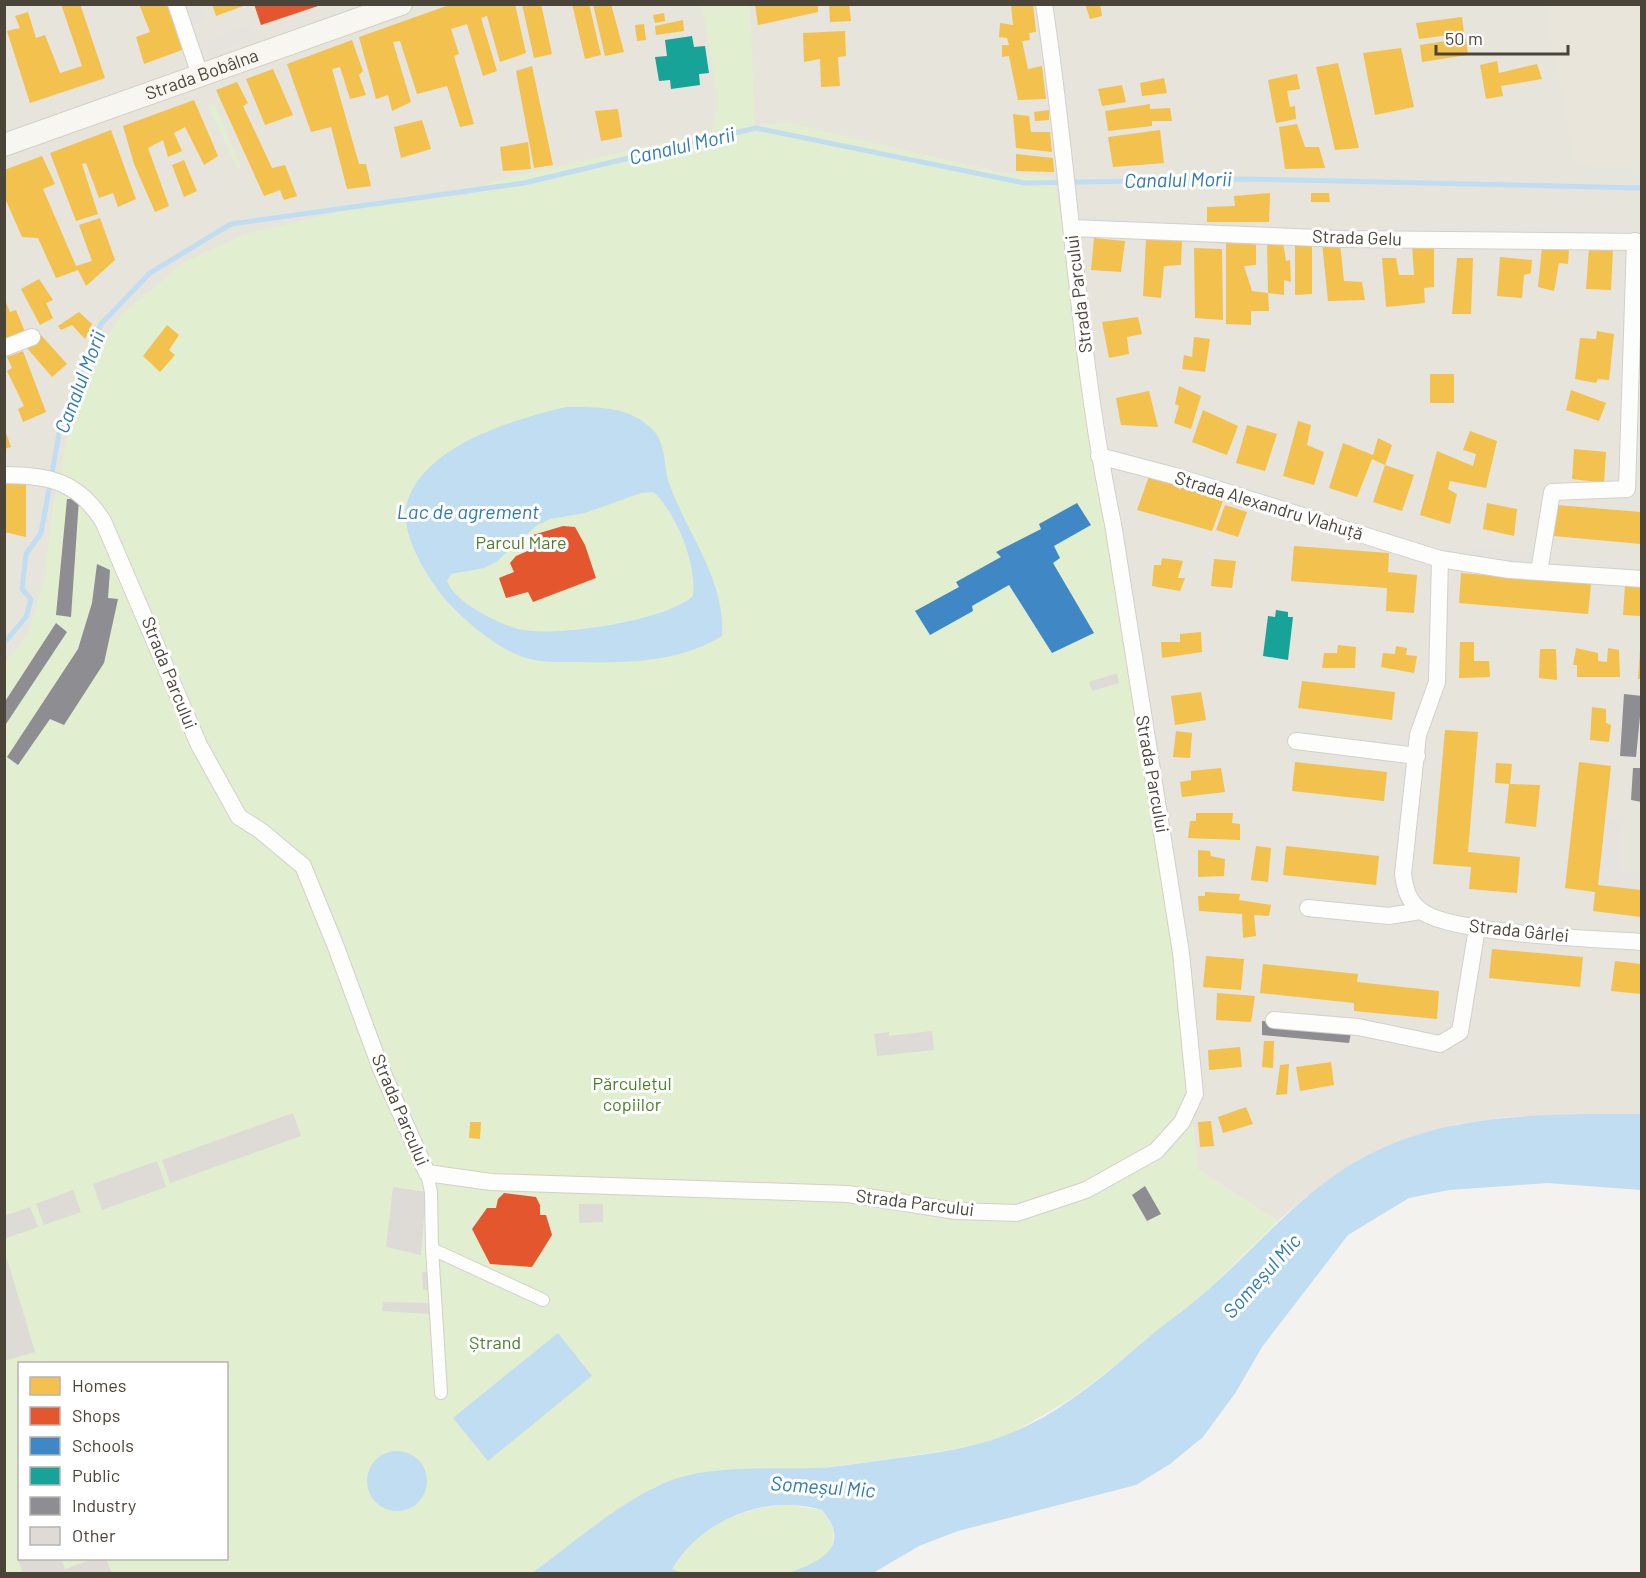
<svg xmlns="http://www.w3.org/2000/svg" width="1646" height="1578" font-family="Barlow,sans-serif">
	<rect width="100%" height="100%" fill="#f4f2ee"/>
	<!-- residential -->
	<path fill="#e7e4dc" d="M5,5H1641V1114L1507,1117L1457,1124L1307,1196L1278,1221L1198,1170L1170,926L1054,178L1001,173L863,141L702,133L627,153L5,835Z"/>
	<!-- education -->
	<path fill="#eae5da" d="M1544,5H1641V169L1576,166Z"/>
	<!-- green -->
	<path fill="#e1eecf" fill-rule="evenodd" d="M702,5H750L755,126L785,122L1001,173L1054,178L1170,926L1198,1170L1278,1221L1208,1290L1135,1350L1074,1397L1009,1435L975,1446L869,1462L818,1468L721,1471L684,1476L654,1487L532,1573L5,1574V662L28,635L45,575L53,504L75,401L96,354L121,315L184,262L245,234L367,205L467,195L491,182L712,131L718,102ZM20,1364H226V1558H20Z
		M214,103L241,168L238,169L208,106Z
		M789,1505L822,1510C849,1542 825,1566 789,1573C779,1575 767,1573 757,1573C732,1573 707,1573 682,1574L672,1569C697,1527 741,1507 789,1505Z"/>
	<!-- parking -->
	<path fill="#e6e3df" d="M188,5H200L206,20L195,24Z
		M251,24L256,37L209,56L204,42Z
		M1470,547L1533,553L1530,571L1474,564Z
		M1623,816L1618,871L1641,874V890L1598,885L1605,819Z"/>
	<!-- water -->
	<path fill="#c0ddf1" fill-rule="evenodd" d="M566,407C597,407 629,406 652,429C667,443 663,468 670,486C688,535 726,581 722,636C679,662 630,663 581,662C563,662 544,663 526,658C498,650 458,616 440,593C423,570 396,526 409,497C430,443 516,419 566,407ZM654,492C677,515 697,564 693,596C666,621 554,638 518,629C497,623 454,602 447,581L451,574L484,568L496,562L536,526L550,519L585,513L641,493Z
		M1641,1114V1190L1547,1183L1449,1190L1409,1198L1348,1235L1262,1347L1236,1392L1203,1437L1170,1464L1136,1485L958,1531L919,1546L873,1573H789C822,1561 852,1546 822,1510C766,1493 701,1520 672,1569L682,1573H532C574,1543 635,1488 685,1476C727,1466 772,1469 816,1468C838,1467 861,1463 884,1460C925,1454 968,1450 1006,1435C1062,1414 1110,1370 1155,1332C1173,1318 1192,1304 1209,1289C1254,1249 1293,1202 1344,1169C1432,1111 1541,1114 1641,1114Z
		M558,1333L592,1376L488,1461L453,1418Z
		M367 1481a30 30 0 1 1 60 0a30 30 0 1 1-60 0Z"/>
	<!-- homes -->
	<path fill="#f2c14e" d="M61,4H80L105,78L30,103L7,31L20,28L15,16L28,12L36,38L45,35L60,73L82,66Z
		M139,4H168L182,50L144,64L136,37L150,32Z
		M212,4H246V5L216,16Z
		M452,4H515L526,53L500,62L487,16L481,18L497,71L483,76L467,24L451,29L459,54L454,56L474,124L460,127L447,86L417,94L400,41L393,42L411,102L392,111L388,95L376,99L359,37Z
		M522,4H541L552,54L534,58Z
		M572,4H589L601,55L585,59Z
		M593,4H611L624,52L605,56Z
		M755,4H818V12L758,25Z
		M829,4H849L851,21L830,22Z
		M1033,4L1036,32L1029,33L1030,40L1022,41L1028,69L1042,66L1046,99L1018,100L1009,56L1002,57V45H1009L1007,38L999,37L1000,23L1013,25L1011,5Z
		M1085,4H1100L1102,16L1090,19Z
		M664,13L665,21L655,23L653,15Z
		M1462,17L1464,33L1419,39L1416,23Z
		M683,20L684,31L656,35L655,26Z
		M644,24L646,40L637,41L635,25Z
		M845,31L846,56L838,57L840,86L821,87L820,59L804,62L803,33Z
		M1466,38L1468,55L1422,62L1420,45Z
		M352,40L363,71L359,75L366,95L350,99L340,67L332,69L359,164H366L371,186L347,189L331,127L311,132L287,64Z
		M1401,48L1414,107L1375,115L1363,53Z
		M1497,61L1499,73L1537,64L1542,79L1501,86L1503,96L1486,99L1480,65Z
		M1338,63L1359,148L1335,150L1316,67Z
		M532,66L553,165L534,168L516,71Z
		M273,69L293,115L265,125L246,79Z
		M1297,74L1300,89L1287,91L1290,107L1295,106L1296,119L1276,123L1268,80Z
		M1164,78L1167,93L1142,96L1140,83Z
		M237,82L248,103L243,106L272,168L285,165L297,196L284,200L280,190L264,196L216,90Z
		M1122,85L1126,102L1102,106L1098,89Z
		M194,100L218,156L204,165L185,127L174,133L182,151L168,157L163,140L148,148L169,206L155,212L134,164L123,126Z
		M1150,104V109L1170,108L1172,121H1152V126L1108,131L1105,111Z
		M618,109L622,137L601,141L595,111Z
		M1049,110V120L1035,121L1034,112Z
		M1013,114L1029,116L1031,132H1050L1052,152L1016,148Z
		M422,120L431,149L401,158L394,127Z
		M1297,124L1305,147H1319L1325,168L1285,169L1279,127Z
		M111,130L136,199L118,207L113,193L99,198L86,163L82,164L98,214L76,221L50,153Z
		M1160,130L1164,163L1113,167L1108,137Z
		M528,142L531,169L503,171L500,147Z
		M1016,154L1053,158L1054,172L1016,171Z
		M42,156L55,184L43,189L76,266L92,261L79,225L100,218L115,260L86,286L78,270L56,278L38,238L22,237L4,196V170Z
		M184,160L197,191L184,197L172,165Z
		M1270,193L1269,222H1207V207L1235,206L1234,196Z
		M1311,193H1329L1330,202H1311Z
		M1094,238L1125,241L1121,272L1091,270Z
		M1146,239L1182,240L1181,265L1164,266L1161,298L1143,296Z
		M1226,241L1256,242V265L1244,266L1252,291L1268,293L1269,311H1251V325L1226,324Z
		M1267,242H1283L1286,261L1290,260L1291,282L1284,280V295L1268,293Z
		M1295,242L1312,243V294L1295,295Z
		M1322,243H1340L1344,281L1362,282L1365,300L1328,301Z
		M1412,245H1434V287L1424,288L1425,303L1386,307L1382,258H1396L1399,275H1414Z
		M1542,247L1569,248L1568,264L1559,263L1554,291L1538,287Z
		M1194,248L1222,249L1223,320L1195,318Z
		M1589,248L1613,249L1611,290L1586,289Z
		M1500,257L1532,260L1531,273L1524,275L1522,298L1497,296Z
		M1457,258H1473L1471,314H1452Z
		M39,279L53,300L46,303L53,318L40,325L21,289Z
		M4,298L10,312L16,310L25,332L4,338Z
		M79,312L92,324L85,339L72,325L61,330L58,326Z
		M1138,317L1142,334L1127,337L1129,354L1109,358L1102,322Z
		M167,325L179,335L169,350L175,355L160,372L143,356Z
		M1597,331L1614,334L1609,380L1598,379L1596,383L1575,379L1580,338L1596,339Z
		M41,335L67,364L52,377L27,348Z
		M1194,337L1210,339L1205,372L1182,369L1184,355L1192,357Z
		M23,351L46,412L23,422L18,409L24,406L7,371L12,368L7,357Z
		M1430,374H1454V403H1430Z
		M1179,386L1201,396L1191,429L1174,423L1179,406L1175,404Z
		M1571,390L1606,403L1599,421L1566,410Z
		M1149,391L1158,427L1121,425L1116,398Z
		M1203,410L1238,426L1227,455L1192,442Z
		M1298,421L1311,425L1307,445L1324,452L1314,485L1283,476Z
		M1247,425L1277,434L1265,471L1236,463Z
		M5,430L11,447L4,449V431Z
		M1470,431L1497,441L1486,488L1450,481L1448,489L1457,494L1450,524L1420,515L1437,451L1473,466L1476,454L1463,450Z
		M1378,438L1392,445L1385,465L1372,459L1357,497L1329,488L1343,443L1373,455Z
		M1574,449L1606,452L1604,483L1572,479Z
		M1385,465L1414,475L1402,511L1373,502Z
		M1149,476L1175,483L1180,490L1183,481L1224,498L1212,531L1137,510Z
		M26,480V537L4,532V481Z
		M1487,503L1517,509L1514,536L1483,529Z
		M1225,505L1247,512L1238,537L1216,530Z
		M1557,505L1641,512V544L1554,536Z
		M1294,546L1389,553L1388,572L1417,575L1414,613L1386,611L1387,588L1291,581Z
		M1162,558L1183,561L1178,578H1185L1180,591L1152,586L1154,565H1161Z
		M1214,559L1236,561L1232,588L1211,586Z
		M1461,573L1591,584L1588,614L1459,603Z
		M1625,585L1641,587V616L1623,615Z
		M1201,632L1202,652L1162,658L1161,642H1180V634Z
		M1460,642H1474V661H1489L1490,677L1459,678Z
		M1338,645L1356,647L1355,668H1322L1324,653H1337Z
		M1396,646L1407,648L1406,655L1417,656L1414,673L1381,667L1383,653L1395,654Z
		M1576,648L1598,653V661L1607,662L1608,648L1619,650L1620,677H1577V665H1573Z
		M1540,649H1556L1557,680L1539,678Z
		M1640,650H1641V679H1638Z
		M1302,681L1395,692L1392,720L1298,708Z
		M1201,692L1206,720L1175,725L1171,696Z
		M1592,707L1606,709V723L1611,725L1609,742L1590,740Z
		M1445,730L1478,732L1468,852L1520,857L1517,893L1469,889L1471,867L1433,864Z
		M1176,731L1192,733L1190,758L1173,757Z
		M1295,762L1387,772L1384,801L1292,791Z
		M1579,762L1611,766L1598,885L1641,890V917L1593,911L1595,892L1565,888Z
		M1496,763L1512,764L1510,784L1495,783Z
		M1221,768L1225,792L1182,797L1180,782L1191,780V771Z
		M1509,784L1540,785L1536,827L1505,823Z
		M1196,813H1233L1232,823L1240,824V840L1188,838L1190,821H1196Z
		M1256,846L1271,848L1268,882L1251,880Z
		M1286,846L1379,856L1376,885L1283,875Z
		M1198,850L1210,851L1211,856L1225,859L1224,876L1198,877Z
		M1205,892L1240,894L1239,900L1271,905L1269,916L1254,915L1256,936L1243,938L1242,914L1199,911L1198,896H1205Z
		M1492,949L1583,957L1580,987L1489,978Z
		M1206,956L1244,959L1241,990L1203,987Z
		M1615,961L1641,964V994L1611,991Z
		M1263,964L1358,974L1357,982L1439,991L1437,1019L1354,1011V1003L1260,993Z
		M1217,993L1255,996L1251,1022L1216,1020Z
		M1264,1041H1274L1273,1068L1262,1067Z
		M1240,1047L1242,1067L1209,1070L1208,1050Z
		M1331,1062L1334,1085L1300,1091L1296,1067Z
		M1289,1064L1287,1094L1276,1095L1280,1065Z
		M1246,1107L1253,1124L1223,1133L1218,1117Z
		M1211,1121L1214,1146L1200,1147L1198,1122Z
		M470,1122H481L480,1139L469,1138Z"/>
	<!-- shops -->
	<path fill="#e4572e" d="M254,4H321V5L261,25Z
		M563,526L575,527L585,545L596,578L533,602L528,592L506,598L499,578L514,572L510,563L516,556L530,550L528,542L533,535Z
		M504,1193L536,1197L540,1205V1215H546L552,1235L532,1267L490,1264L472,1229L487,1208H496L498,1199Z"/>
	<!-- schools -->
	<path fill="#3f88c5" d="M1077,503L1091,525L1054,546L1060,558L1053,563L1094,633L1052,653L1009,585L972,606L973,611L930,635L915,611L959,587L956,582L1001,557L996,552L1041,529L1039,524Z"/>
	<!-- public -->
	<path fill="#17a398" d="M692,36L694,47L705,46L709,73L699,74L700,85L671,89L670,80L659,81L655,57L667,56L665,40Z
		M1276,610L1288,612V617H1293L1288,660L1263,656L1268,616L1275,617Z"/>
	<!-- industry -->
	<path fill="#8d8d92" d="M67,499H79L71,617L56,615Z
		M97,564L110,570L108,598L118,599L104,663L64,725L50,719L18,765L7,757L78,649L92,603Z
		M56,623L67,632L4,727V703Z
		M1624,694L1642,696L1636,757L1620,756Z
		M1633,768H1642V802L1631,800Z
		M1262,1021L1352,1028L1349,1043L1262,1035Z
		M1145,1186L1161,1214L1147,1221L1132,1195Z"/>
	<g fill="none" stroke-linecap="round" stroke-linejoin="round">
		<!-- stream -->
		<path stroke="#c0ddf1" stroke-width="5" d="M4,643L26,617L31,599L22,589L26,554L41,533L59,434L101,324L150,273L231,224L524,183L756,128L1024,183L1246,179L1642,188"/>
	</g>
	<!-- building -->
	<path fill="#dedbd6" d="M1117,673L1119,683L1092,691L1089,682Z
		M932,1031L934,1050L877,1056L874,1034L889,1032V1036Z
		M293,1113L301,1136L170,1183L162,1160Z
		M157,1161L166,1187L102,1210L93,1184Z
		M393,1187L426,1192L421,1255L386,1247Z
		M73,1190L81,1212L44,1225L36,1204Z
		M579,1204H603V1222L579,1223Z
		M30,1207L38,1227L4,1239V1216Z
		M4,1259H7L35,1352L4,1361Z
		M422,1272H430V1290H423Z
		M383,1302L431,1303V1314L382,1311Z
		M20,1553V1558H61L65,1569L96,1558H106L112,1574H23L16,1554Z"/>
	<g fill="none" stroke-linecap="round" stroke-linejoin="round">
		<defs>
			<path id="pedestrian" d="M427,1173L431,1192L432,1249L441,1393
				M432,1249L543,1300"/>
			<path id="minor" d="M176,4L200,75
				M1072,228L1343,239L1642,242
				M4,348L32,337
				M1099,456L1175,476L1440,559L1510,570L1642,579
				M4,475C50,475 78,482 103,521L199,745L239,817L261,831L303,866L336,947L381,1069L427,1173L491,1182L848,1194L956,1211L1017,1213L1086,1190L1156,1151L1182,1122L1195,1094L1181,953L1113,524C1077,353 1071,177 1044,4
				M1440,559L1437,682L1418,735L1403,874C1405,889 1408,900 1420,910C1447,934 1599,939 1642,942
				M1539,572L1552,492L1627,489L1635,241
				M1296,741L1417,756
				M1308,908L1389,916L1420,911
				M1274,1020L1358,1027L1440,1044L1460,1032L1477,928"/>
			<g id="secondary">
				<path id="s1" d="M4,145L401,4"/>
			</g>
		</defs>
		<!-- pedestrian casing -->
		<use href="#pedestrian" stroke="#d2d0cb" stroke-width="14"/>
		<!-- minor casing -->
		<use href="#minor" stroke="#d2d0cb" stroke-width="18"/>
		<!-- secondary casing -->
		<use href="#secondary" stroke="#d3cfc5" stroke-width="24"/>
		<!-- pedestrian -->
		<use href="#pedestrian" stroke="#fdfdfc" stroke-width="12"/>
		<!-- minor -->
		<use href="#minor" stroke="#fdfdfc" stroke-width="16"/>
		<!-- secondary -->
		<use href="#secondary" stroke="#f7f6f1" stroke-width="22"/>
	</g>
	<g text-anchor="middle" stroke-width="6" stroke-linejoin="round" paint-order="stroke">
		<!-- street labels -->
		<g font-size="18" fill="#4b4439" stroke="#fff">
			<text dy="6" stroke="none"><textPath href="#s1" startOffset="210">Strada Bobâlna</textPath></text>
			<text transform="translate(1357 238) rotate(2)" y="6">Strada Gelu</text>
			<text transform="translate(1079 294) rotate(-97)" y="6">Strada Parcului</text>
			<text transform="translate(1269 506) rotate(17)" y="6">Strada Alexandru Vlahuță</text>
			<text transform="translate(169 673) rotate(68)" y="6">Strada Parcului</text>
			<text transform="translate(1152 774) rotate(80)" y="6">Strada Parcului</text>
			<text transform="translate(1519 931) rotate(6)" y="6">Strada Gârlei</text>
			<text transform="translate(400 1110) rotate(67)" y="6">Strada Parcului</text>
			<text transform="translate(915 1203) rotate(7)" y="6">Strada Parcului</text>
		</g>
		<!-- park labels -->
		<g font-size="18" fill="#4a7f2a" stroke="#fff">
			<text x="521" y="549">Parcul Mare</text>
			<text x="632" y="1090">Părculețul<tspan x="632" dy="21">copiilor</tspan></text>
			<text x="495" y="1349">Ștrand</text>
		</g>
		<!-- water labels -->
		<g font-size="20" font-style="italic" fill="#2e7ab2" stroke="#fff">
			<text transform="translate(682 146) rotate(-13)" y="7">Canalul Morii</text>
			<text transform="translate(1178 180) rotate(-1)" y="7">Canalul Morii</text>
			<text transform="translate(80 382) rotate(-69)" y="7">Canalul Morii</text>
			<text x="468" y="519">Lac de agrement</text>
			<text transform="translate(1262 1276) rotate(-48)" y="7">Someșul Mic</text>
			<text transform="translate(823 1487) rotate(4)" y="7">Someșul Mic</text>
		</g>
	</g>
	<!-- border -->
	<rect width="1646" height="1578" fill="none" stroke="#4b4439" stroke-width="12"/>
	<!-- legend -->
	<rect x="18" y="1362" width="210" height="198" fill="#ffffff" stroke="#b7b4b0" stroke-width="1.5"/>
	<rect x="30" y="1377" width="30" height="18" fill="#f2c14e" stroke="#b7b4b0" stroke-width="1.5"/>
	<text x="72" y="1392" font-size="18" fill="#4b4439">Homes</text>
	<rect x="30" y="1407" width="30" height="18" fill="#e4572e" stroke="#b7b4b0" stroke-width="1.5"/>
	<text x="72" y="1422" font-size="18" fill="#4b4439">Shops</text>
	<rect x="30" y="1437" width="30" height="18" fill="#3f88c5" stroke="#b7b4b0" stroke-width="1.5"/>
	<text x="72" y="1452" font-size="18" fill="#4b4439">Schools</text>
	<rect x="30" y="1467" width="30" height="18" fill="#17a398" stroke="#b7b4b0" stroke-width="1.5"/>
	<text x="72" y="1482" font-size="18" fill="#4b4439">Public</text>
	<rect x="30" y="1497" width="30" height="18" fill="#8d8d92" stroke="#b7b4b0" stroke-width="1.5"/>
	<text x="72" y="1512" font-size="18" fill="#4b4439">Industry</text>
	<rect x="30" y="1527" width="30" height="18" fill="#dedbd6" stroke="#b7b4b0" stroke-width="1.5"/>
	<text x="72" y="1542" font-size="18" fill="#4b4439">Other</text>
	<!-- scale -->
	<path d="M1436 45v9h132v-9" fill="none" stroke="#4b4439" stroke-width="3"/>
	<text x="1445" y="45" font-size="18" fill="#4b4439" stroke="#ffffff" stroke-width="4.5" paint-order="stroke">50 m</text>
</svg>
